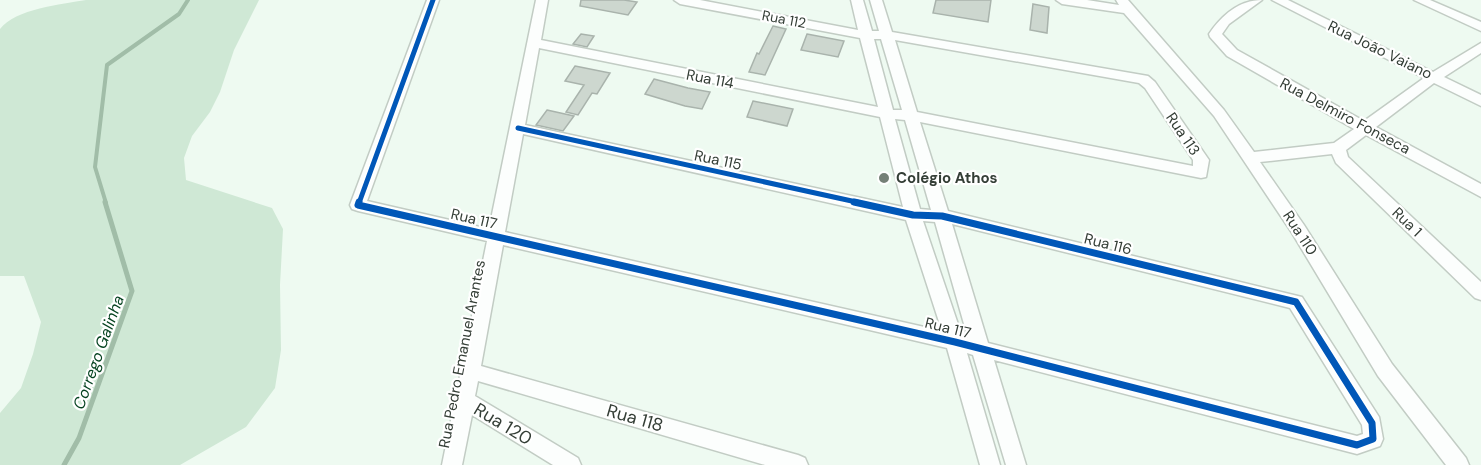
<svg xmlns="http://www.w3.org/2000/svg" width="1481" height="465" font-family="'DM Sans',sans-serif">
	<rect width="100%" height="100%" fill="#eefaf1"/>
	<!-- green -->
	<path fill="#cfe8d5" d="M86,0H259L234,50L220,92L210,112L192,136L184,158L186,180L272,208L283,229L280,285L281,350L275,388L246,427L180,465H0V413L21,388L33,354L41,322L24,276H0V29C15,9 62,4 86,0Z"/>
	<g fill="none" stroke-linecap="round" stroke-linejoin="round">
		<!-- stream-far1 -->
		<path stroke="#a1bda8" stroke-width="4" d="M106,203L95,167L107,65L179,14L188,0"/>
		<!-- stream -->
		<path stroke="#a1bda8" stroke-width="5" d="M64,465L79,438L132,291L105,202"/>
	</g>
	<!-- building -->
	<path fill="#cdd7cf" stroke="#a9b3ac" stroke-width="1.5" d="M581,0H624L637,2L628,15L580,6Z
		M936,0H991L988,22L933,13Z
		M1033,4L1049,7L1047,33L1030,30Z
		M773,26L786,29L765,75L749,72L757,53L759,54Z
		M581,34L594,36L587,47L573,44Z
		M807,34L844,41L838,57L801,50Z
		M575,66L610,73L597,94L592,93L578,115L566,112L584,85L565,81Z
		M654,79L688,88L710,92L702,109L685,106L645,94Z
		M753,101L793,109L787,126L747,117Z
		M547,110L574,116L563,131L536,125Z"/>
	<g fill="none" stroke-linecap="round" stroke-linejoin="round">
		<defs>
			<path id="minor" d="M427,0H439L367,201L489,229L536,0H548L541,40L878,107L860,38L680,4L674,0H700L858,30L851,0H863L872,31H879L870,0H882L892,32L1148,76L1155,82L1209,160L1206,177L1201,178L920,122L948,211L1302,297L1379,417L1383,439L1380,446L1357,454L994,360L1026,465H1006L973,355L967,353L1000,465H980L947,348L503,245L481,366L798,455L805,458L808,465H765L478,381L475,396L578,458L581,465H553L472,415L462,465H442L487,241L358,211L352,209L350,205ZM874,39H881L902,110H893ZM895,40L1139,83L1145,88L1193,160V166L917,112ZM539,48L880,117L903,207L525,125ZM895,119L905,120L931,210L920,209ZM523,134L906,220L942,331L505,232ZM923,221L935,222L968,338L962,336ZM952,224L1290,308L1362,425L1363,434L1357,436L988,343Z
				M1056,0H1087L1119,5L1116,0H1128L1224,110L1254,152L1334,143L1354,129L1227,56L1210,37L1209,34C1222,15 1239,0 1262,0L1229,24L1222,34L1237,50L1364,121L1424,78L1272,0H1288L1433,72L1481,43V53L1444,77L1481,95V106L1434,83L1376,127L1481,184V197L1366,135L1346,150L1348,157L1481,282V300L1475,298L1336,163L1332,154L1260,162L1304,225L1392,364L1466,458L1469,465H1446L1378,376L1292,233L1214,116L1124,13L1062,4Z
				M1414,0H1430L1481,22V31Z"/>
		</defs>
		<!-- minor casing -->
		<use href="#minor" stroke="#c2ccc4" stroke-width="3"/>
		<!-- minor -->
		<use href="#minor" fill="#fcfefd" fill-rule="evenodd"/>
		<defs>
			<path id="cycleway-far1" d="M518,128L861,203
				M359,203L433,0"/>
			<path id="cycleway" d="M359,202L358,205L955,342L1357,445L1373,439L1372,423L1296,302L942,216L913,215L854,202"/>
		</defs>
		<!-- cycleway-far1 casing -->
		<use href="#cycleway-far1" stroke="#fff" stroke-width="8"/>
		<!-- cycleway casing -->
		<use href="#cycleway" stroke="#fff" stroke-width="10"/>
		<!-- cycleway-far1 -->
		<use href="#cycleway-far1" stroke="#0057b8" stroke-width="5"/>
		<!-- cycleway -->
		<use href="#cycleway" stroke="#0057b8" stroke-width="7"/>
	</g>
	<!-- markers -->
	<circle fill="#758077" stroke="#fff" stroke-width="2" cx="884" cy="178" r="6"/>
	<g text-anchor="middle" stroke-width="4.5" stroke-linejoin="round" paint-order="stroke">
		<!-- far-street labels -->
		<g font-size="14" fill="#343e36" stroke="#fff">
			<text transform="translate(784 19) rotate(11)" y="5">Rua 112</text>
		</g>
		<!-- street labels -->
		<g font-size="15" fill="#343e36" stroke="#fff">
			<text transform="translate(1380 50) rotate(26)" y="5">Rua João Vaiano</text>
			<text transform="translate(710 79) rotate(11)" y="5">Rua 114</text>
			<text transform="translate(1345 116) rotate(28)" y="5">Rua Delmiro Fonseca</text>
			<text transform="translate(1183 134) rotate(56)" y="5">Rua 113</text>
			<text transform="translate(718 160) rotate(12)" y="5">Rua 115</text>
			<text transform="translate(474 219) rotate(13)" y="5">Rua 117</text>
			<text transform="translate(1407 222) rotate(44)" y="5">Rua 1</text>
			<text transform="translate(1300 233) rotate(57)" y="5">Rua 110</text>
			<text transform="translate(1108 244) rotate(14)" y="5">Rua 116</text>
			<text transform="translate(948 328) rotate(14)" y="5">Rua 117</text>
			<text transform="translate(462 354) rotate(-79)" y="5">Rua Pedro Emanuel Arantes</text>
		</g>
		<!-- poi labels -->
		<g font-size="15" font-weight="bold" fill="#343e36" stroke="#fff" text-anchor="start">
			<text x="896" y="183">Colégio Athos</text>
		</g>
		<!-- water labels -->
		<g font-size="16" font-style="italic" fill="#054320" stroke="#fff">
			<text transform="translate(98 352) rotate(-70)" y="6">Corrego Galinha</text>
		</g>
		<!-- near-street labels -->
		<g font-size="18" fill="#343e36" stroke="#fff">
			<text transform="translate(635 418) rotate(16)" y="6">Rua 118</text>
			<text transform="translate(503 424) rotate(31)" y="6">Rua 120</text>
		</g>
	</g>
</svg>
